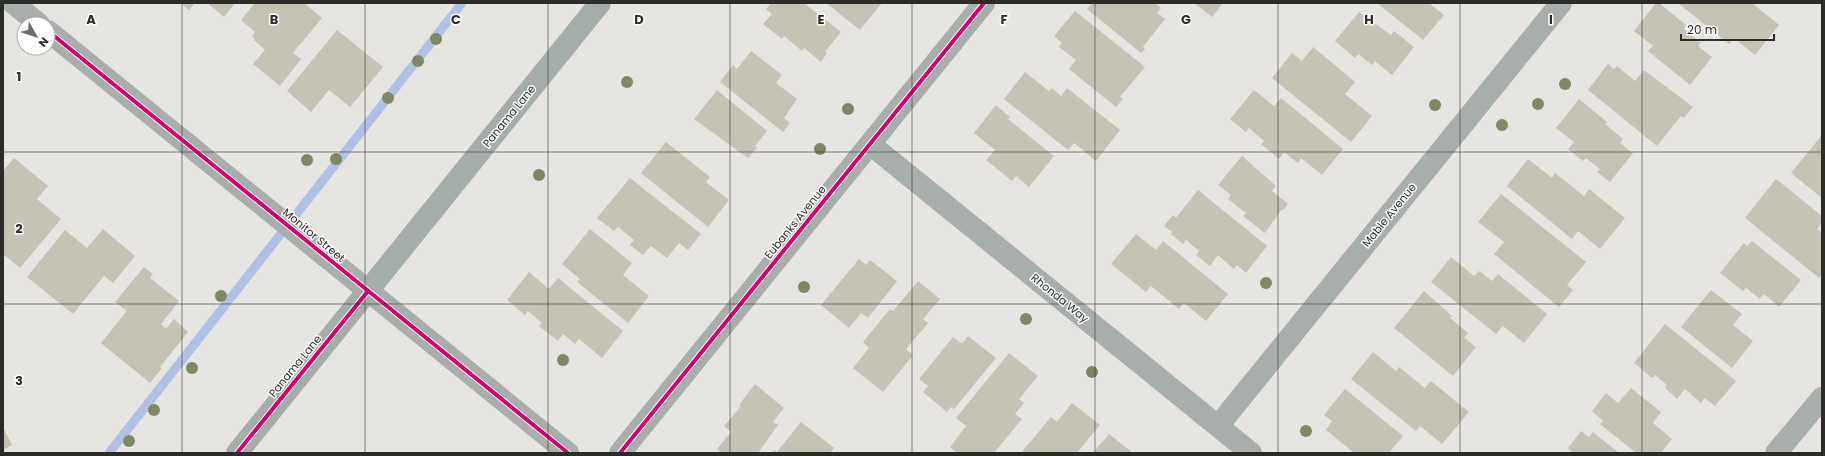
<svg xmlns="http://www.w3.org/2000/svg" width="1825" height="456" font-family="Poppins,sans-serif">
	<rect width="100%" height="100%" fill="#e6e5e1"/>
	<g fill="none" stroke-linecap="round" stroke-linejoin="round">
		<!-- stream -->
		<path stroke="#b0c1e3" stroke-width="9" d="M109,453L462,3"/>
	</g>
	<!-- building -->
	<path fill="#c5c2b6" d="M181,3H195L189,10Z
		M207,3H235L224,17Z
		M255,3H304L322,18L293,53L301,59L280,86L253,64L265,50L254,40L255,39L252,37L255,32L241,20Z
		M771,3H804L841,32L825,52L827,53L821,62L804,48L802,51L784,36L782,39L763,24L772,14L766,9Z
		M826,3H882L860,30Z
		M1092,3H1155L1161,8L1157,13L1165,19L1143,47L1145,49L1141,53L1087,9Z
		M1194,3H1223L1212,17Z
		M1377,3H1429L1444,15L1423,40Z
		M1656,3H1659L1686,25L1684,29L1701,43L1698,46L1712,57L1690,85L1648,51L1653,46L1634,31Z
		M1678,3H1752L1779,25L1755,55L1734,38L1729,44Z
		M1075,11L1145,67L1120,97L1123,99L1116,107L1069,69L1076,60L1059,47L1062,43L1054,36Z
		M1359,12L1391,35L1394,31L1414,47L1392,75L1375,61L1372,65L1358,54L1355,58L1335,41Z
		M337,30L383,67L350,107L329,90L311,112L287,91Z
		M1313,47L1355,82L1345,94L1372,116L1351,142L1272,78L1292,53L1302,61Z
		M751,51L782,75L776,83L797,99L784,118L790,123L783,132L720,82L733,65L737,69Z
		M1608,64L1614,69L1617,66L1635,81L1644,70L1693,107L1684,118L1681,116L1657,146L1588,90Z
		M1025,72L1049,91L1052,88L1061,96L1067,88L1120,130L1096,161L1074,143L1068,150L1004,99Z
		M717,90L767,131L755,146L757,148L748,158L694,119Z
		M1254,90L1274,106L1281,98L1343,149L1322,175L1301,158L1298,163L1284,152L1279,159L1261,144L1264,141L1249,128L1246,132L1230,119Z
		M1579,99L1607,122L1605,124L1623,139L1620,143L1633,153L1610,182L1597,172L1600,169L1586,158L1583,161L1568,149L1574,142L1556,128Z
		M996,105L1010,117L1008,119L1054,156L1029,187L1016,176L1012,181L986,160L995,150L974,133Z
		M1822,135V198L1791,173Z
		M666,142L710,177L706,182L729,200L708,227L641,173Z
		M1242,156L1276,186L1272,191L1288,204L1283,210L1282,209L1265,233L1243,216L1246,213L1228,199L1231,195L1218,185Z
		M14,158L48,186L37,199L61,219L20,268L3,254V171Z
		M1528,159L1552,178L1555,173L1584,196L1589,189L1625,218L1600,249L1578,231L1572,239L1507,186Z
		M630,178L701,234L688,250L679,243L667,258L651,246L643,255L630,245L634,240L618,227L614,231L597,218Z
		M1776,179L1822,216V222L1817,229L1822,233V274L1819,278L1745,218Z
		M1198,190L1267,246L1246,273L1237,265L1234,269L1218,255L1210,266L1196,255L1199,251L1186,240L1183,244L1171,234L1172,232L1164,226L1173,215L1176,218Z
		M1501,194L1586,262L1567,285L1573,290L1559,307L1494,254L1504,242L1478,222Z
		M103,229L135,256L113,283L104,276L73,314L27,277L65,230L87,248Z
		M590,229L632,263L623,275L649,296L628,323L577,282L580,279L562,264Z
		M1136,234L1156,250L1163,241L1228,294L1206,321L1184,303L1179,309L1151,286L1146,292L1111,264Z
		M1752,241L1801,280L1779,307L1764,294L1760,299L1746,288L1743,291L1720,273L1744,243L1747,246Z
		M1451,257L1474,276L1479,271L1492,281L1498,274L1547,314L1524,343L1503,326L1496,334L1431,282Z
		M859,259L866,265L870,260L897,281L868,318L861,313L849,328L821,305Z
		M144,267L153,274L150,278L179,301L161,324L166,329L174,319L188,332L160,367L162,368L150,383L101,343L127,311L115,302Z
		M529,272L549,289L558,278L623,331L602,358L579,339L575,344L563,334L558,341L539,326L542,323L528,311L525,315L507,300Z
		M918,281L940,299L923,319L928,323L906,349L913,355L883,392L853,368L869,348L863,342L890,309L893,311Z
		M1711,290L1742,314L1733,325L1753,341L1732,368L1681,327Z
		M1424,291L1452,316L1450,318L1468,333L1464,338L1476,347L1453,376L1394,328Z
		M1665,324L1736,381L1715,406L1705,398L1701,403L1685,389L1677,399L1665,388L1667,385L1655,375L1652,378L1634,363Z
		M968,336L996,358L954,409L951,407L947,412L923,392L928,386L919,379L953,337L962,344Z
		M1373,352L1396,371L1399,367L1425,388L1431,381L1469,412L1442,444L1420,426L1416,431L1351,379Z
		M1009,353L1038,376L1019,399L1024,403L1015,414L1022,419L994,453H957L950,447L966,426L956,418Z
		M755,384L784,408L773,422L778,425L758,453H721L717,449L731,432L724,426L741,406L739,405Z
		M1631,388L1661,412L1653,423L1672,439L1661,453H1636L1600,424L1603,421L1592,411L1606,393L1618,403Z
		M1345,389L1403,436L1389,453H1354L1326,430L1332,421L1324,415Z
		M1072,403L1100,425L1077,453H1021L1051,417L1057,422Z
		M801,422L834,448L830,453H772L774,450L777,452Z
		M3,427L12,445L3,450Z
		M1581,431L1589,437L1593,432L1619,453H1573L1568,448Z
		M1109,434L1133,453H1093Z"/>
	<g fill="none" stroke-linecap="round" stroke-linejoin="round">
		<!-- minor -->
		<path stroke="#a7aeac" stroke-width="22" d="M870,144L1251,453
			M1218,426L1561,3
			M620,453L984,3
			M1776,453L1822,398"/>
		<!-- tertiary -->
		<path stroke="#a7aeac" stroke-width="22" d="M13,3L39,24
			M48,31L568,453"/>
		<!-- secondary -->
		<path stroke="#a5adab" stroke-width="22" d="M237,453L600,3"/>
		<defs>
			<path id="cycleway" d="M48,31L568,453
				M237,453L368,291
				M620,453L984,3"/>
		</defs>
		<!-- cycleway casing -->
		<use href="#cycleway" stroke="#fff" stroke-width="6"/>
		<!-- cycleway -->
		<use href="#cycleway" stroke="#d6006c" stroke-width="4"/>
	</g>
	<!-- trees -->
	<g fill="#7e8865">
		<circle cx="436" cy="39" r="6"/>
		<circle cx="418" cy="61" r="6"/>
		<circle cx="627" cy="82" r="6"/>
		<circle cx="1565" cy="84" r="6"/>
		<circle cx="388" cy="98" r="6"/>
		<circle cx="1538" cy="104" r="6"/>
		<circle cx="1435" cy="105" r="6"/>
		<circle cx="848" cy="109" r="6"/>
		<circle cx="1502" cy="125" r="6"/>
		<circle cx="820" cy="149" r="6"/>
		<circle cx="336" cy="159" r="6"/>
		<circle cx="307" cy="160" r="6"/>
		<circle cx="539" cy="175" r="6"/>
		<circle cx="1266" cy="283" r="6"/>
		<circle cx="804" cy="287" r="6"/>
		<circle cx="221" cy="296" r="6"/>
		<circle cx="1026" cy="319" r="6"/>
		<circle cx="563" cy="360" r="6"/>
		<circle cx="192" cy="368" r="6"/>
		<circle cx="1092" cy="372" r="6"/>
		<circle cx="154" cy="410" r="6"/>
		<circle cx="1306" cy="431" r="6"/>
		<circle cx="129" cy="441" r="6"/>
	</g>
	<!-- grid -->
	<path fill="none" stroke="#2b2b28" stroke-width="1" stroke-opacity="0.55" d="M182,3V453M365,3V453M548,3V453M730,3V453M912,3V453M1095,3V453M1278,3V453M1460,3V453M1642,3V453M3,152H1822M3,304H1822"/>
	<g text-anchor="middle" stroke-width="3" stroke-linejoin="round" paint-order="stroke">
		<!-- street labels -->
		<g font-size="11" fill="#2b2b28" stroke="#fff">
			<text transform="translate(509 116) rotate(-51)" y="4">Panama Lane</text>
			<text transform="translate(1389 215) rotate(-51)" y="4">Mable Avenue</text>
			<text transform="translate(795 222) rotate(-51)" y="4">Eubanks Avenue</text>
			<text transform="translate(314 235) rotate(40)" y="4">Monitor Street</text>
			<text transform="translate(1060 298) rotate(39)" y="4">Rhonda Way</text>
			<text transform="translate(295 366) rotate(-51)" y="4">Panama Lane</text>
		</g>
	</g>
	<g font-size="13" text-anchor="middle" font-weight="bold" fill="#2b2b28" stroke="#fff" stroke-width="3" stroke-linejoin="round" paint-order="stroke">
		<text x="91" y="24">A</text>
		<text x="274" y="24">B</text>
		<text x="456" y="24">C</text>
		<text x="639" y="24">D</text>
		<text x="821" y="24">E</text>
		<text x="1004" y="24">F</text>
		<text x="1186" y="24">G</text>
		<text x="1369" y="24">H</text>
		<text x="1551" y="24">I</text>
		<text x="19" y="81">1</text>
		<text x="19" y="233">2</text>
		<text x="19" y="385">3</text>
	</g>
	<!-- border -->
	<rect width="1825" height="456" fill="none" stroke="#2b2b28" stroke-width="8"/>
	<!-- north arrow -->
	<g transform="translate(36 36) rotate(129)"><circle r="19" fill="#ffffff" stroke="#aaaaa9"/>
	<path d="M0-3L7 15L0 10L-7 15Z" fill="#6c6c69"/>
	<text y="-6" font-size="11" font-weight="bold" text-anchor="middle" fill="#2b2b28">N</text>
	</g>
	<!-- scale -->
	<path d="M1681 34v6h93v-6" fill="none" stroke="#2b2b28" stroke-width="2"/>
	<text x="1687" y="34" font-size="12" fill="#2b2b28" stroke="#ffffff" stroke-width="3" paint-order="stroke">20 m</text>
</svg>
